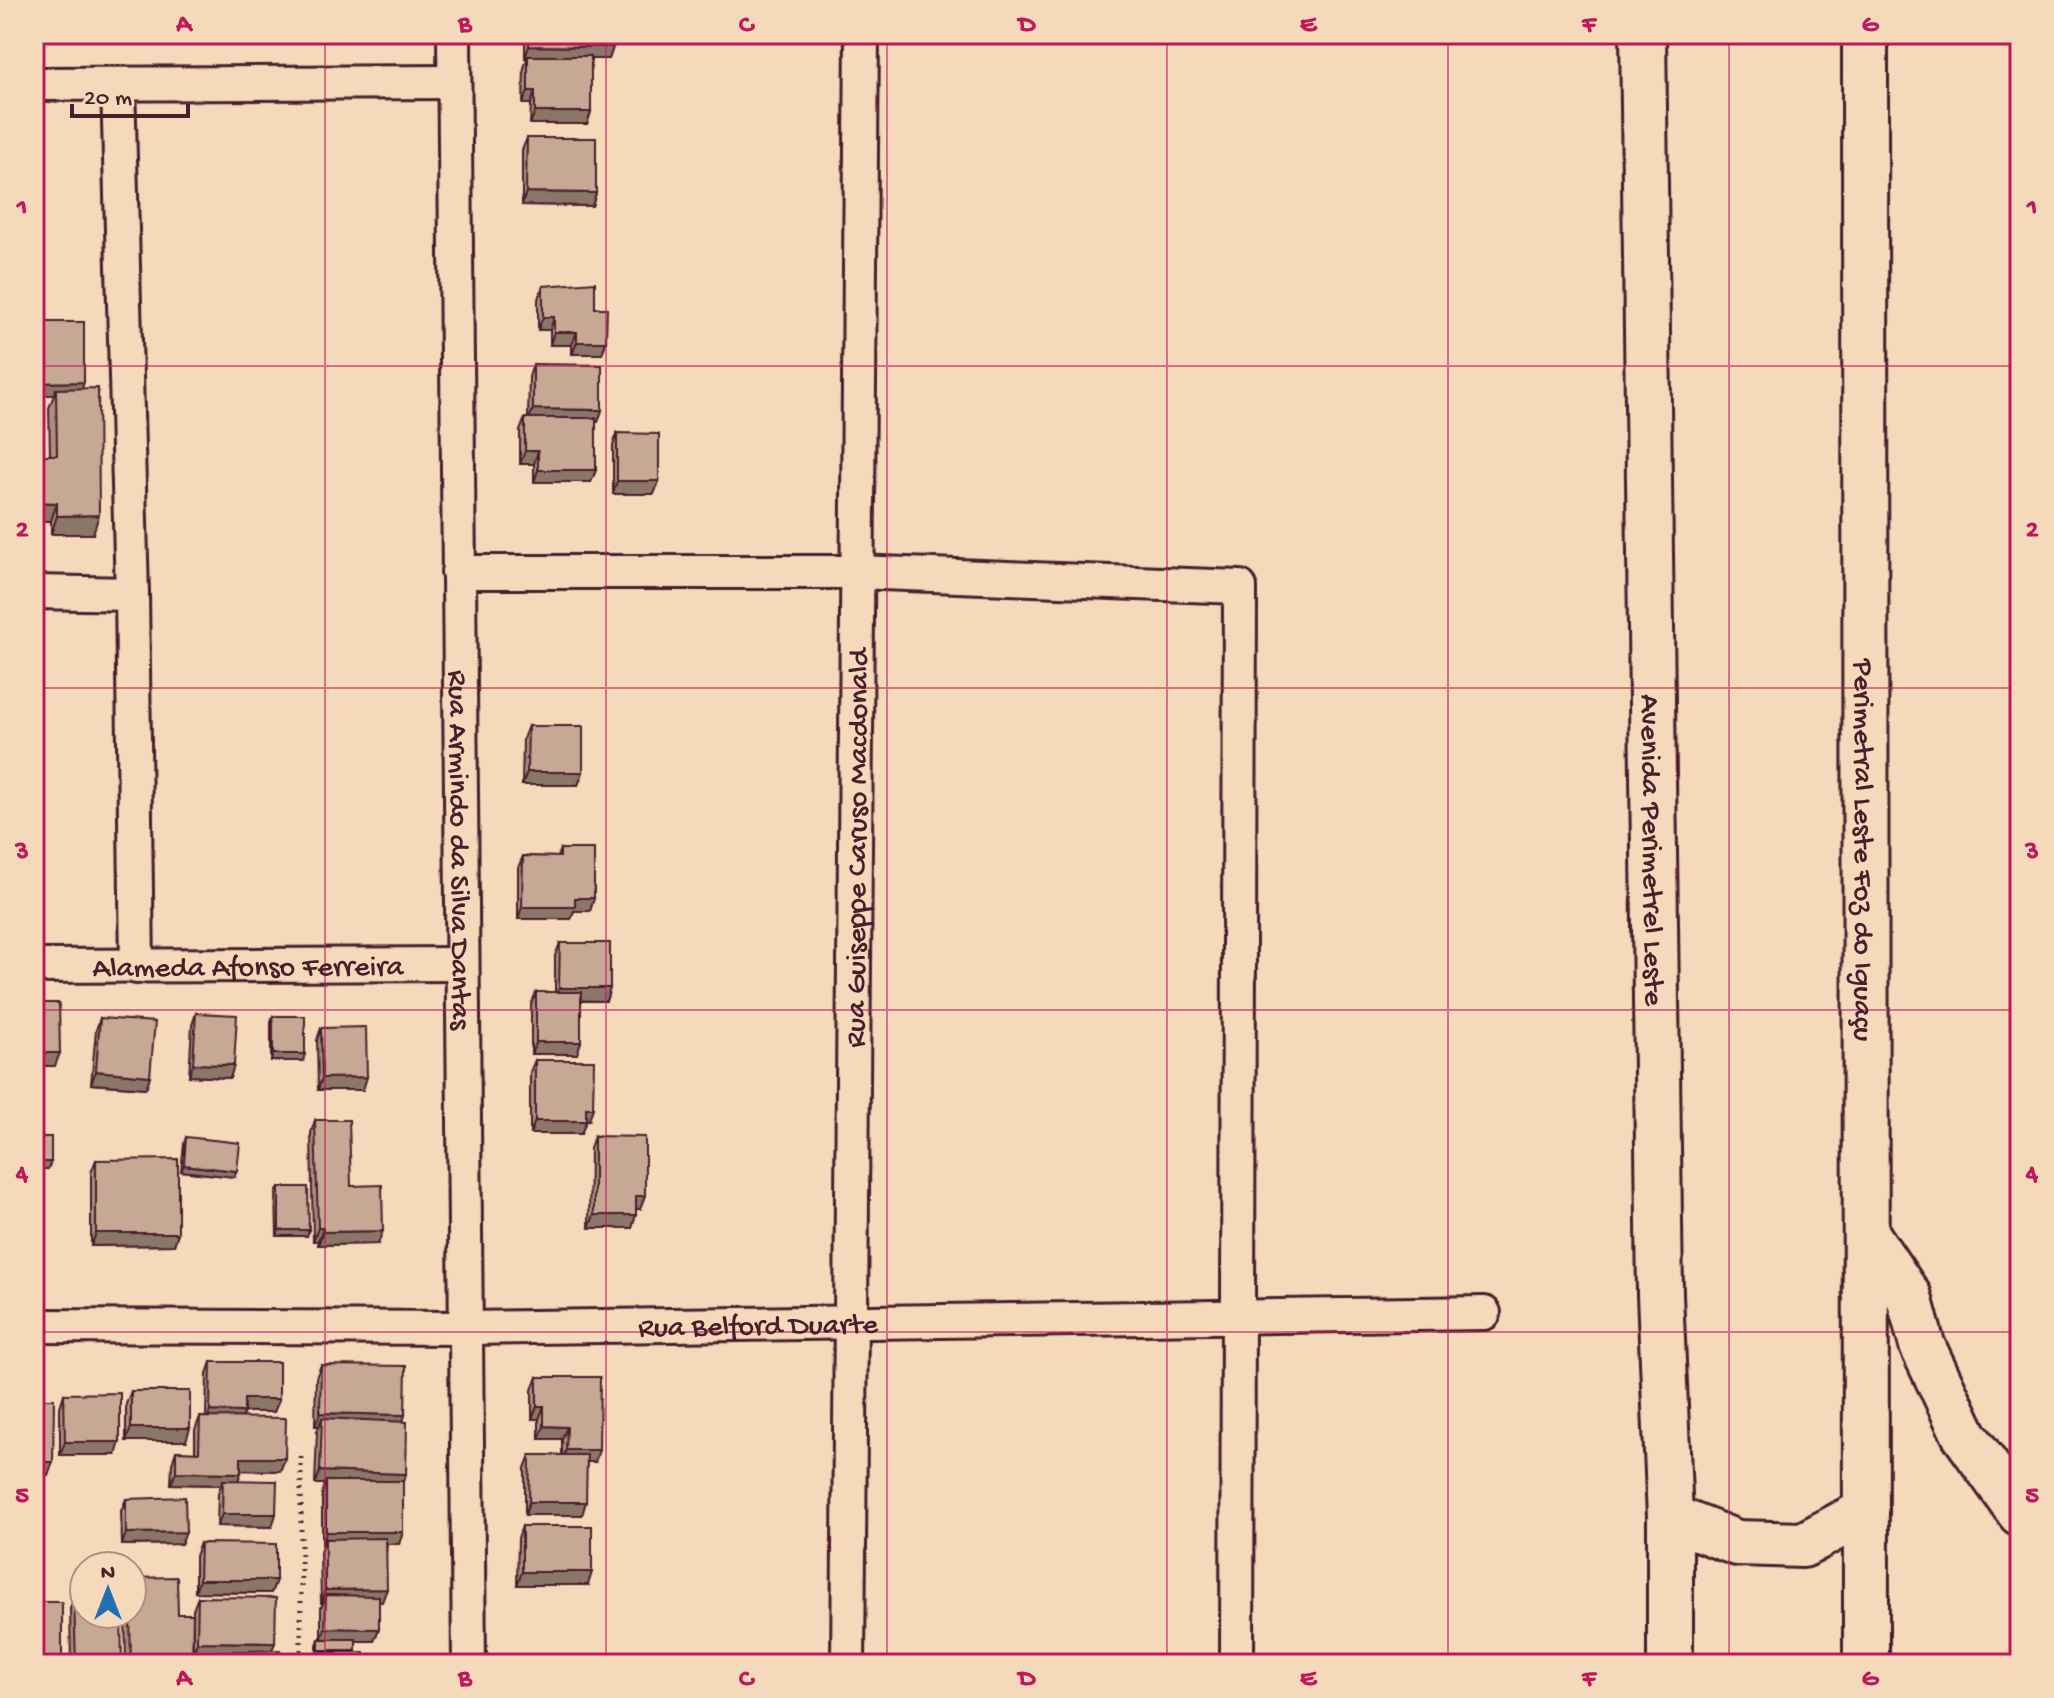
<svg xmlns="http://www.w3.org/2000/svg" width="2054" height="1698" font-family="'Gochi Hand',sans-serif">
	<rect width="100%" height="100%" fill="#f4d9bb"/>
	<filter id="ink" filterUnits="userSpaceOnUse"><feTurbulence type="fractalNoise" baseFrequency=".0125" numOctaves="2"/><feDisplacementMap in="SourceGraphic" scale="16" xChannelSelector="R" yChannelSelector="G"/><feConvolveMatrix kernelMatrix="1 2 1 2 8 2 1 2 1" color-interpolation-filters="sRGB"/></filter>
	<g filter="url(#ink)">
		<g fill="none" stroke-linecap="round" stroke-linejoin="round">
			<defs>
				<g id="street">
					<path id="s1" d="M454,34L469,1664"/>
					<path d="M34,84L454,82"/>
					<path d="M118,85L132,594L137,967"/>
					<path d="M458,572H856L1240,587L1237,1664"/>
					<path d="M34,592L132,594"/>
					<path id="s2" d="M34,966L461,964"/>
					<path id="s3" d="M34,1326L465,1328L1484,1313"/>
					<path id="s4" d="M848,1664L862,34"/>
				</g>
				<g id="secondary">
					<path id="s5" d="M1643,34L1660,1295L1670,1517V1664"/>
				</g>
				<g id="highway">
					<path id="s6" d="M1865,34L1866,1664"/>
					<path d="M1866,1233L1909,1297L1922,1345L1965,1436L2020,1513"/>
					<path d="M1670,1517L1737,1543L1803,1545L1866,1511"/>
				</g>
			</defs>
			<!-- street casing -->
			<use href="#street" stroke="#4a1f2b" stroke-width="38"/>
			<!-- secondary casing -->
			<use href="#secondary" stroke="#4a1f2b" stroke-width="50"/>
			<!-- highway casing -->
			<use href="#highway" stroke="#4a1f2b" stroke-width="50"/>
			<!-- path -->
			<path stroke="#4a1f2b" stroke-width="5" stroke-dasharray="2 6" stroke-linecap="butt" d="M301,1457V1664"/>
			<!-- street -->
			<use href="#street" stroke="#f4d9bb" stroke-width="32"/>
			<!-- secondary -->
			<use href="#secondary" stroke="#f4d9bb" stroke-width="44"/>
			<!-- highway -->
			<use href="#highway" stroke="#f4d9bb" stroke-width="44"/>
		</g>
		<!-- wall -->
		<path fill="#ab9080" stroke="#4a1f2b" stroke-width="2" d="M525,34H613V47L609,59H591V112L587,124H530L531,104H523L524,68L527,59L525,58Z
			M527,138L596,193L592,206L522,205V150Z
			M543,286L595,308L606,342L602,354H572V345H550V330H538V299Z
			M34,322L82,389L93,534H51V521H34V455H50L49,408L54,395H34Z
			M533,364L602,410L598,422H596V470L591,482H534V464H520V431L525,418H528L529,377Z
			M617,433L659,481L654,494H613V446Z
			M528,726L583,772L578,785H522L523,739Z
			M560,849L594,898L590,911H574L571,919H518V868L523,856L557,857Z
			M560,943L610,988L606,1001H581L577,1054H531V1005L536,992H555V956Z
			M196,1013L234,1065L230,1078L189,1076L192,1025Z
			M273,1016L303,1061H271V1022Z
			M100,1018L150,1076L146,1088L91,1084L96,1030Z
			M321,1028L363,1090H318L317,1040Z
			M535,1060L589,1120H586L581,1134H530V1072Z
			M315,1120L351,1186L378,1244L318,1245V1241H313L311,1133Z
			M594,1136L640,1209H636L632,1228H589L590,1149Z
			M186,1137L234,1177L181,1171L184,1144Z
			M96,1160L178,1233L174,1245L91,1246V1173Z
			M279,1187L307,1236H277L276,1193Z
			M211,1362L279,1399L274,1412H244L241,1418L285,1458L280,1471L241,1470L238,1480L272,1527L217,1526L218,1493L221,1485L171,1484L172,1464L176,1451L195,1452V1430L200,1417H206L207,1374Z
			M321,1365L405,1415L403,1421L406,1474L403,1481V1532L399,1544H387L382,1602H379V1629L374,1641H356L355,1652L364,1664H318L321,1656H317V1645L319,1639H321V1608L323,1603H321L320,1552L323,1544H322V1494L325,1484H315L317,1431L319,1426H315L316,1378Z
			M537,1377L595,1462H587L582,1515H525V1468L530,1455H562V1439H539V1419H532V1390Z
			M131,1391L186,1441H126V1404Z
			M64,1394L116,1455H60V1407Z
			M126,1499L186,1532L181,1544L122,1545L121,1511Z
			M522,1526L588,1585H517L518,1538Z
			M200,1543L276,1580L271,1593L195,1592V1556Z
			M74,1596L122,1664H71L70,1609Z
			M198,1597L202,1664H198L201,1655H193V1610Z
			M125,1614H178L192,1664H126Z"/>
		<!-- shaded-wall -->
		<path fill="#8b7668" stroke="#4a1f2b" stroke-width="2" d="M529,46L613,47L609,59H528V56L527,59L525,58Z
			M528,91H535L531,104H523Z
			M535,112H591L587,124H530Z
			M526,192L596,193L592,206L522,205Z
			M543,317H554L550,330H538Z
			M554,332H577L572,345H550Z
			M577,342H606L602,354H572Z
			M84,382L80,395L56,389L54,395H34V383Z
			M533,409L602,410L598,422H528Z
			M525,451H538L534,464H520Z
			M538,470H596L591,482H534Z
			M617,481H659L654,494H613Z
			M34,502L57,503L51,521H34Z
			M99,515L93,534H51L57,516Z
			M527,772H583L578,785H522Z
			M575,898H594L590,911H574L571,919H518L522,907Z
			M559,988H610L606,1001L555,1000Z
			M536,1042H581L577,1054H531Z
			M34,1053H60L55,1066H34Z
			M273,1054H305L303,1061H271Z
			M193,1064L234,1065L230,1078L189,1076Z
			M96,1071L150,1076L146,1088L91,1084Z
			M367,1077L363,1090H318L322,1078Z
			M586,1108H593L589,1120H581Z
			M535,1121H586L581,1134H530Z
			M34,1162H51L48,1169H34Z
			M184,1165L237,1171L234,1177L181,1171Z
			M636,1196H645L640,1209H632Z
			M594,1215H636L632,1228H589Z
			M318,1228H323L318,1241H313Z
			M279,1230H309L307,1236H277Z
			M383,1231L378,1244L318,1245L323,1232Z
			M96,1233H178L174,1245L91,1246Z
			M244,1399H279L274,1412H239Z
			M537,1406H544L539,1419H532Z
			M210,1411L244,1412L239,1425L206,1424Z
			M320,1413L405,1415L401,1427L322,1418L319,1426H315Z
			M544,1426L567,1427L562,1439H539Z
			M131,1428H190L186,1441H126Z
			M65,1442H120L116,1455H60Z
			M566,1450H599L595,1462H562Z
			M241,1458H285L280,1471L237,1470Z
			M34,1462H53L48,1475H34Z
			M320,1471L406,1474L401,1486L326,1481L325,1484H315Z
			M176,1472L241,1473L236,1486L223,1480L221,1485L171,1484Z
			M529,1502H586L582,1515H525Z
			M222,1514H276L272,1527L217,1526Z
			M186,1532L181,1544L122,1545L126,1533Z
			M326,1532H403L399,1544H325V1539L322,1544Z
			M522,1572H592L588,1585H517Z
			M199,1580H276L271,1593L195,1592Z
			M387,1589L382,1602L326,1603V1595L323,1603H321L325,1590Z
			M325,1628L379,1629L374,1641H321Z
			M197,1642L275,1643L270,1655H193Z
			M319,1650H356L354,1656L322,1652L321,1656H317Z"/>
		<!-- building -->
		<path fill="#c7a895" stroke="#4a1f2b" stroke-width="2" d="M529,34H613V47L529,46Z
			M528,56H591V112H535V91H528Z
			M527,138H596V193L526,192Z
			M595,282V308H607L606,342H577V332H554V317H543V286Z
			M34,322H84V382L34,383Z
			M533,364L602,365V410L533,409Z
			M98,388L99,515L57,516V503L34,502V455H57L56,389Z
			M525,418H596V470H538V451H525Z
			M617,433L659,434V481H617Z
			M528,726H583V772H527Z
			M560,849H594V898H575V907H522L523,856L560,857Z
			M560,943H610V988H559Z
			M536,992H581V1042H536Z
			M34,1003H59L60,1053H34Z
			M196,1013L237,1015L234,1065L193,1064Z
			M273,1016H305V1054H273Z
			M100,1018L155,1022L150,1076L96,1071Z
			M366,1027L367,1077L322,1078L321,1028Z
			M535,1060H594L593,1108H586V1121H535Z
			M315,1120H349L351,1186L382,1185L383,1231L323,1232V1228H318Z
			M594,1136L645,1137V1196H636V1215H594Z
			M34,1137H51V1162H34Z
			M186,1137L240,1143L237,1171L184,1165Z
			M178,1159V1233H96V1160Z
			M279,1187H308L309,1230H279Z
			M211,1362H279V1399H244V1412L210,1411Z
			M321,1365L406,1366L405,1415L320,1413Z
			M537,1377H600L599,1450H566L567,1427L544,1426V1406H537Z
			M131,1391H190V1428H131Z
			M120,1393V1442H65L64,1394Z
			M34,1399H54L53,1462H34Z
			M200,1417L286,1418L285,1458H241V1473L176,1472V1451L199,1452Z
			M322,1418L407,1422L406,1474L320,1471Z
			M530,1455H587L586,1502H529Z
			M223,1480L277,1481L276,1514H222Z
			M326,1481H403V1532H326Z
			M185,1497L186,1532L126,1533V1499Z
			M522,1526H592V1572H522Z
			M386,1538L387,1589L325,1590V1539Z
			M200,1543L276,1544V1580H199Z
			M177,1577L178,1614H193L192,1664H165V1663L131,1664L130,1614H132V1578Z
			M326,1595L379,1596V1629L325,1628Z
			M74,1596H84V1614H121L122,1664H76Z
			M198,1597L276,1598L275,1643L197,1642Z
			M34,1602H62V1664H34Z
			M319,1639H356V1650H319Z
			M280,1650V1664H202V1652Z
			M322,1652H364V1664H322Z
			M376,1655H397V1664H376Z"/>
	</g>
	<!-- grid -->
	<path fill="none" stroke="#c2185b" stroke-width="2" stroke-opacity="0.55" d="M325,34V1664M606,34V1664M887,34V1664M1167,34V1664M1448,34V1664M1729,34V1664M34,366H2020M34,688H2020M34,1010H2020M34,1332H2020"/>
	<g text-anchor="middle" stroke-width="8" stroke-linejoin="round" paint-order="stroke">
		<!-- street labels -->
		<g font-size="30" fill="#4a1f2b" stroke="#f4d9bb">
			<text dy="10" stroke="none"><textPath href="#s1" startOffset="816">Rua Armindo da Silva Dantas</textPath></text>
			<text dy="10" stroke="none"><textPath href="#s4" startOffset="816">Rua Guiseppe Caruso Macdonald</textPath></text>
			<text dy="10" stroke="none"><textPath href="#s5" startOffset="816">Avenida Perimetrel Leste</textPath></text>
			<text dy="10" stroke="none"><textPath href="#s6" startOffset="816">Perimetral Leste Foz do Iguaçu</textPath></text>
			<text dy="10" stroke="none"><textPath href="#s2" startOffset="214">Alameda Afonso Ferreira</textPath></text>
			<text dy="10" stroke="none"><textPath href="#s3" startOffset="724">Rua Belford Duarte</textPath></text>
		</g>
	</g>
	<!-- margin -->
	<rect width="2054" height="1698" fill="none" stroke="#f4d9bb" stroke-width="88"/>
	<!-- north arrow -->
	<g transform="translate(108 1590)"><circle r="38" fill="#f4d9bb" stroke="#b08f81" stroke-width="2"/>
	<path d="M0-6L14 30L0 20L-14 30Z" fill="#1f6fb2"/>
	<text y="-12" font-size="22" font-weight="bold" text-anchor="middle" fill="#4a1f2b">N</text>
	</g>
	<!-- scale -->
	<path d="M72 104v12h116v-12" fill="none" stroke="#4a1f2b" stroke-width="4"/>
	<text x="84" y="104" font-size="24" fill="#4a1f2b" stroke="#f4d9bb" stroke-width="6" paint-order="stroke">20 m</text>
	<rect x="44" y="44" width="1966" height="1610" fill="none" stroke="#c2185b" stroke-width="3"/>
	<g font-size="26" text-anchor="middle" font-weight="bold" fill="#c2185b">
		<text x="184" y="31">A</text>
		<text x="465" y="31">B</text>
		<text x="746" y="31">C</text>
		<text x="1027" y="31">D</text>
		<text x="1308" y="31">E</text>
		<text x="1589" y="31">F</text>
		<text x="1870" y="31">G</text>
		<text x="22" y="214">1</text>
		<text x="2032" y="214">1</text>
		<text x="22" y="536">2</text>
		<text x="2032" y="536">2</text>
		<text x="22" y="858">3</text>
		<text x="2032" y="858">3</text>
		<text x="22" y="1180">4</text>
		<text x="2032" y="1180">4</text>
		<text x="22" y="1502">5</text>
		<text x="2032" y="1502">5</text>
		<text x="184" y="1685">A</text>
		<text x="465" y="1685">B</text>
		<text x="746" y="1685">C</text>
		<text x="1027" y="1685">D</text>
		<text x="1308" y="1685">E</text>
		<text x="1589" y="1685">F</text>
		<text x="1870" y="1685">G</text>
	</g>
</svg>
